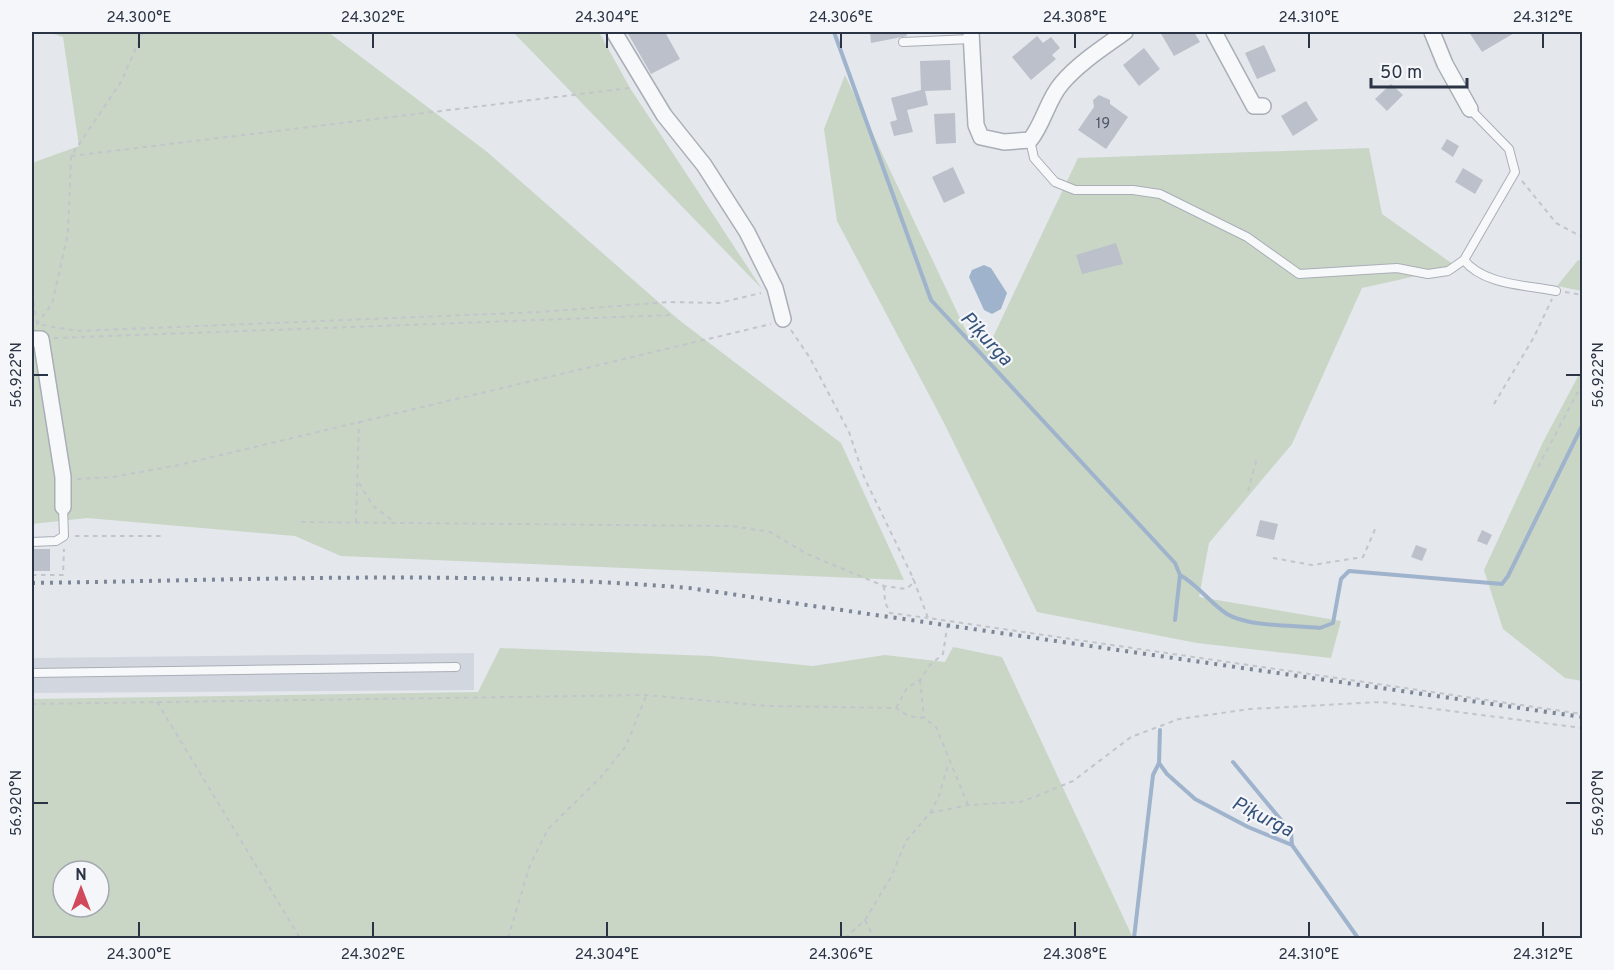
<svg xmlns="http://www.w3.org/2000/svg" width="1614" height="970" font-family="Overpass,sans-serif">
	<rect width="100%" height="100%" fill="#e4e7ec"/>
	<!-- built -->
	<path fill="#d2d6de" d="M474,653V690L32,693V658Z"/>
	<!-- green -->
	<path fill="#c9d6c5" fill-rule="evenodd" d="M48,32H328L486,151L679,320L841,443L904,580L341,556L295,536L87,518L32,524V163L79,146L63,37Z
		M513,32H599L630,88L762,289Z
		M845,75L968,335L993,337L1078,158L1369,148L1382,214L1457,267L1362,288L1292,444L1209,543L1199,597L1341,621L1331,658L1197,643L1037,612L943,421L837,221L824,129Z
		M1578,260L1582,261V291L1557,286Z
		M1582,369V681L1565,678L1503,629L1484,570L1543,442Z
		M953,647L1002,657L1133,938H32V699L478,692L500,648L711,656L813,666L885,655L945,662ZM63,871H99V907H63Z"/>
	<!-- water -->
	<path fill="#9fb4cc" d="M984,265L991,268L1007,293L1001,309L992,314L984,310L969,277L972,270Z"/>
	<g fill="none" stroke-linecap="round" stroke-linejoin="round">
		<!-- stream -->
		<path stroke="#9fb4cc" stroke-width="4" d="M834,32L931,300L1175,563L1180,575L1175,620
			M1180,575C1198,585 1210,603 1227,614C1248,627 1295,625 1320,628L1333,623L1341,579L1349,571L1502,584L1508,576L1582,426
			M1160,730L1159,763L1167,774L1195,799L1248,827L1292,845L1358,938
			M1233,762L1291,832L1292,845
			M1134,938L1153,775L1159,763"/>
	</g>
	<!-- building -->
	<path fill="#bbc0ca" d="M627,32H665L680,59L651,74Z
		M870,32H906L907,36L871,43Z
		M1160,32H1194L1200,42L1174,56Z
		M1469,32H1516L1482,52Z
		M1037,36L1043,43L1051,37L1060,48L1052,55L1056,59L1031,80L1012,57Z
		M1264,45L1276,71L1257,79L1245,53Z
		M1144,48L1160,69L1139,86L1123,65Z
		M950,60L951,90L925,91L928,105L907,110L913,132L894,136L890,122L897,120L891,98L921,90L920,61Z
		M1391,84L1403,95L1387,111L1375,99Z
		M1099,95L1110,100V104L1128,117L1106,149L1078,130L1094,107L1093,100Z
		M1306,101L1318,120L1293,136L1281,116Z
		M955,113L956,143L936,144L934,114Z
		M1447,139L1459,146L1453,157L1441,149Z
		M953,167L965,193L944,203L932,177Z
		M1463,168L1483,180L1475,194L1455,182Z
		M1116,243L1123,264L1082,274L1076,255Z
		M1260,520L1278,524L1274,540L1256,536Z
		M1482,530L1492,535L1487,545L1477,541Z
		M1416,545L1427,549L1422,561L1411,557Z
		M32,549H50V571H32Z"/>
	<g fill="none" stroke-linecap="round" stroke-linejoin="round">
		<defs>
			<path id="lane" d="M903,42L971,39
				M1030,140L1034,158L1055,182L1075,190H1133L1160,194L1247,237L1299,274L1397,268L1428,274L1448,271L1464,260L1515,172L1509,149L1470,109
				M1464,260C1483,285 1527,285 1556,291
				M32,542L56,541L64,536L63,507
				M32,673L456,667"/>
			<path id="street" d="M614,32L664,115L704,165L747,232L775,288L783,319
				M971,32L976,125L981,137L1004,142L1030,140C1044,123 1047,100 1062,83C1079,63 1104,47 1125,32
				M1214,32L1254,106H1263
				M1432,32L1445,64L1470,109
				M32,339H41L63,477V507"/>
		</defs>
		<!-- lane casing -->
		<use href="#lane" stroke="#a9aeb7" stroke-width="10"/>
		<!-- street casing -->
		<use href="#street" stroke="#a9aeb7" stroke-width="18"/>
		<!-- path -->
		<path stroke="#c2c5cb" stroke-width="2" stroke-dasharray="4.5 4.5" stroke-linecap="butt" d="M143,32L121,82L71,156L68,233L52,304L37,324L78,331L540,312L668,302L719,303L761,293
			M71,156L630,88
			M1522,181L1556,223L1582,237
			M1565,292L1582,295
			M32,293L37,323
			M791,330L810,358L849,432L864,477L913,578L928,618L1582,714
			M54,338L673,315
			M1494,404L1534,337L1552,299
			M1538,467L1582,384
			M77,479L113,477L179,465L771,324
			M359,483L373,506L395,522
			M1248,491L1257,458
			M301,522L732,526L770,532L807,554L884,586L906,589L911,585L913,578
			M356,523L359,421
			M75,536H164
			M1273,558L1312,565L1363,557L1376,527
			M32,575H63L64,549
			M884,586L885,602L890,613L928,618
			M920,680L924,718
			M157,702L300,938
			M32,704L646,695L768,706L896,708L908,716L924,718L936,727L968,805
			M896,708L907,688L920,680L930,665L943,654L948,621
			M930,813L939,796L948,765
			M865,920L874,938
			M508,938L530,865L548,829L600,778L626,746L646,696
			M845,938L865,920L891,877L906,841L930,813L968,805L1020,802L1037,796L1073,781L1131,737L1179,719L1250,709L1381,702L1582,728"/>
		<!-- lane -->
		<use href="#lane" stroke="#f7f8fa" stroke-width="8"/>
		<!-- street -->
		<use href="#street" stroke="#f7f8fa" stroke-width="15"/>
		<!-- rail -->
		<path stroke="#7d8696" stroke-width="4" stroke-dasharray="3 6" stroke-linecap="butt" d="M32,583C251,580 470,570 689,588L1582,717"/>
	</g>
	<!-- ticks -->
	<path fill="none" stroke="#2b3445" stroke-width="2" d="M139,33V48M373,33V48M607,33V48M841,33V48M1075,33V48M1309,33V48M1543,33V48M33,375H48M1566,375H1581M33,803H48M1566,803H1581M139,922V937M373,922V937M607,922V937M841,922V937M1075,922V937M1309,922V937M1543,922V937"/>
	<g text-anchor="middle" stroke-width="4.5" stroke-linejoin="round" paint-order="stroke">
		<!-- number labels -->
		<g font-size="15" fill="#4f5766">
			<text x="1103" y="128">19</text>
		</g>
		<!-- water labels -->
		<g font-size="20" font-style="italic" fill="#34527a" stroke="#f4f6f9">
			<text transform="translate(987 338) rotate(47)" y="7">Piķurga</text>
			<text transform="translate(1263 816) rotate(27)" y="7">Piķurga</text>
		</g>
	</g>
	<!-- border -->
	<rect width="1614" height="970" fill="none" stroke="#f4f6f9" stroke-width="66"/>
	<!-- north arrow -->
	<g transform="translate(81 889)"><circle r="28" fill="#f4f6f9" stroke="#a4a8b1" stroke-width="1.5"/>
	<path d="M0-4.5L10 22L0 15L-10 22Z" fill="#d1495b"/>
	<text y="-9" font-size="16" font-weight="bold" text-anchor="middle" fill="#2b3445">N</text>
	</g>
	<!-- scale -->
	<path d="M1371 78v9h96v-9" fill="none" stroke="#2b3445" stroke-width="3"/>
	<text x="1380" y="78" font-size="18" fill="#2b3445" stroke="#f4f6f9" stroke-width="4.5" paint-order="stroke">50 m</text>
	<rect x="33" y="33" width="1548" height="904" fill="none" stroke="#2b3445" stroke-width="2"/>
	<g font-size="15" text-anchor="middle" fill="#2b3445">
		<text x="139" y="22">24.300°E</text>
		<text x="373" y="22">24.302°E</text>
		<text x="607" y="22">24.304°E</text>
		<text x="841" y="22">24.306°E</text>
		<text x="1075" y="22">24.308°E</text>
		<text x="1309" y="22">24.310°E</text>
		<text x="1543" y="22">24.312°E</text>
		<text transform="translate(16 375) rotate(-90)" y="5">56.922°N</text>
		<text transform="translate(1598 375) rotate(-90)" y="5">56.922°N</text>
		<text transform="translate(16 803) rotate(-90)" y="5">56.920°N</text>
		<text transform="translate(1598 803) rotate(-90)" y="5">56.920°N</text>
		<text x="139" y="959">24.300°E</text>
		<text x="373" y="959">24.302°E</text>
		<text x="607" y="959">24.304°E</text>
		<text x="841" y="959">24.306°E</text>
		<text x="1075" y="959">24.308°E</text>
		<text x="1309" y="959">24.310°E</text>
		<text x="1543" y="959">24.312°E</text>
	</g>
</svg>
